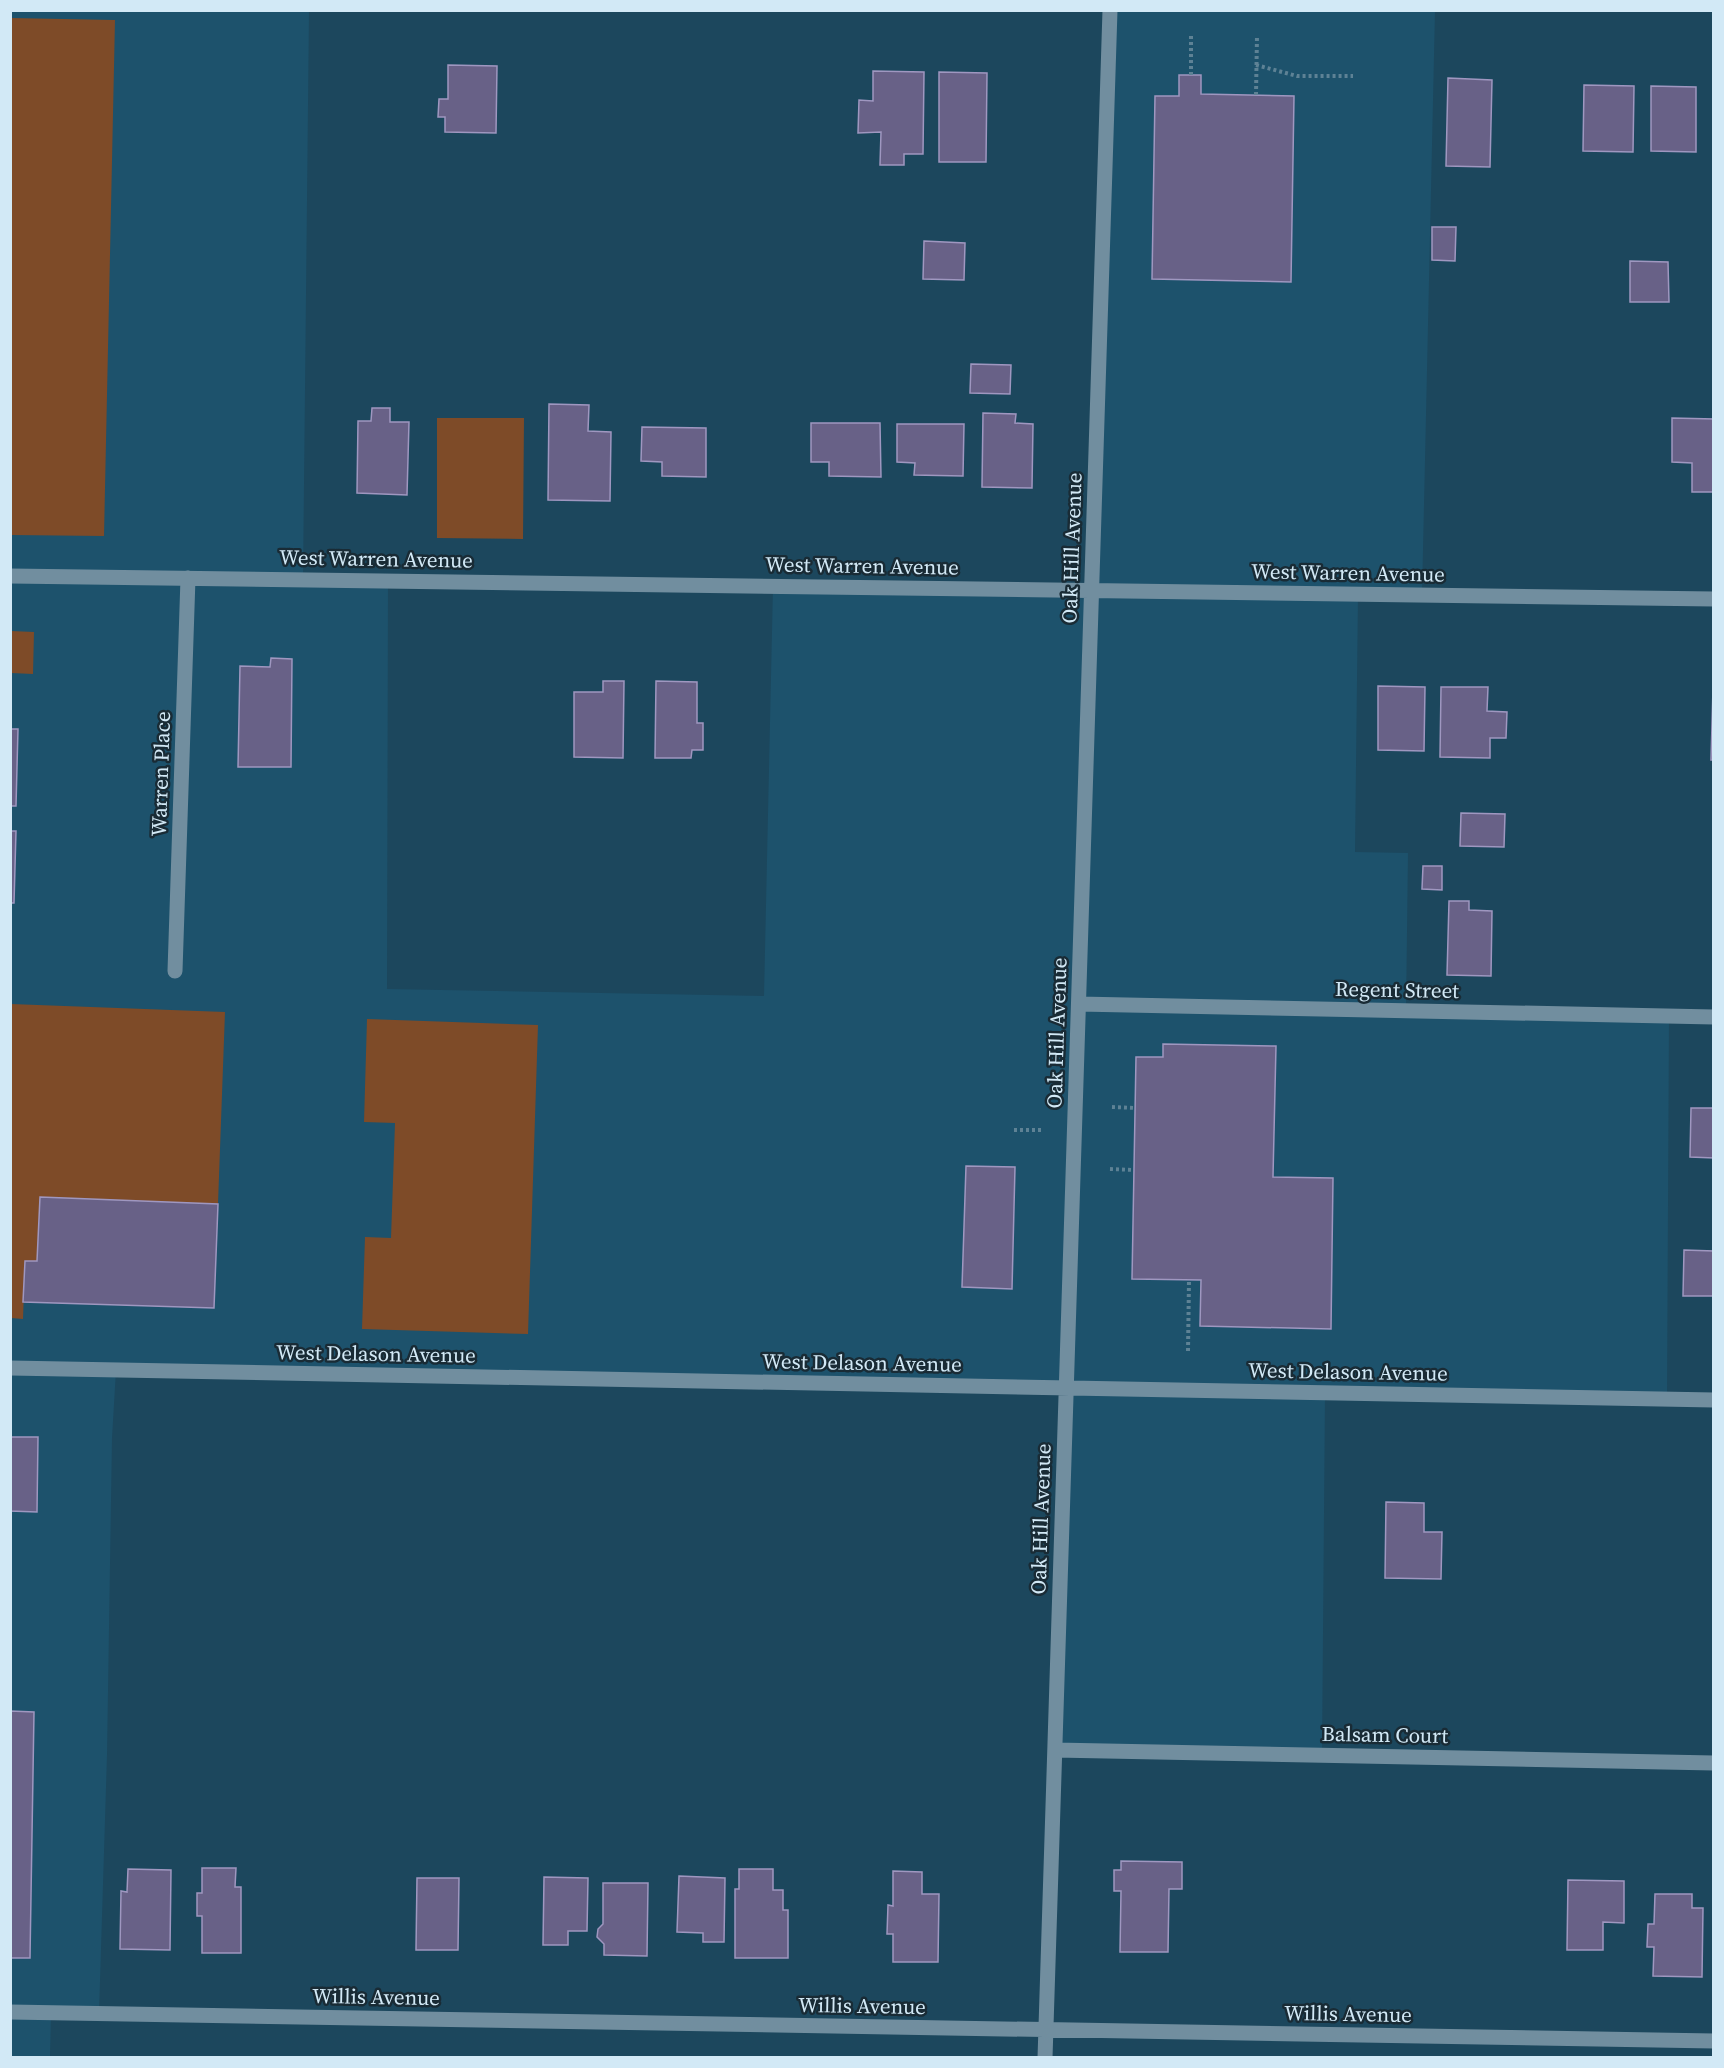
<svg xmlns="http://www.w3.org/2000/svg" width="1724" height="2068" font-family="'Source Serif 4',serif">
	<rect width="100%" height="100%" fill="#1c475d"/>
	<!-- built -->
	<path fill="#1d526c" d="M11,11H309L303,579L388,580L387,989L764,996L773,586L1092,591L1110,11H1435L1422,595H1358L1355,852L1408,853L1406,1011L1669,1016L1667,1399L1325,1393L1322,1755L1055,1750L1066,1388L116,1370L112,1438L107,1755L99,2014L51,2013L50,2057L11,2058Z"/>
	<!-- green -->
	<path fill="#7e4b28" d="M11,18L115,20L104,536L11,535Z
		M437,418H524L523,539L437,538Z
		M11,631L34,632L33,674L11,673Z
		M11,1004L225,1012L218,1204L40,1197L37,1261H25L23,1319L11,1318Z
		M367,1019L538,1025L528,1334L362,1329L365,1237L391,1238L395,1123L364,1122Z"/>
	<!-- building -->
	<path fill="#686187" stroke="#9f97c0" stroke-width="1.5" d="M448,65L497,66L496,133L445,132V117H438L439,99H448Z
		M873,71L924,72L923,154H904V165H880L881,132L858,133L859,100L873,101Z
		M939,72L987,73L986,162H939Z
		M1179,75H1201V94L1294,96L1291,282L1152,279L1155,96H1179Z
		M1448,78L1492,80L1490,167L1446,166Z
		M1584,85L1634,86L1633,152L1583,151Z
		M1651,86L1696,87V152L1651,151Z
		M1432,227H1456L1455,261L1432,260Z
		M924,241L965,243L964,280L923,279Z
		M1630,261L1668,262L1669,302H1630Z
		M971,364L1011,365L1010,394L970,393Z
		M549,404L589,405L588,431L611,432L610,501L548,500Z
		M372,408H390V422H409L407,495L357,493L358,421H371Z
		M983,413L1016,414L1015,423L1033,424L1032,488L982,487Z
		M1672,418L1714,419V492H1692V463L1672,462Z
		M811,423H880L881,477L829,476V462H811Z
		M897,424H964L963,476L914,475L915,463L897,462Z
		M642,427L706,428V477L662,476V462L641,461Z
		M271,658L292,659L291,767H238L240,666L270,667Z
		M603,681H624L623,758L574,757V692H603Z
		M656,681L697,682V723H703V750H692L691,758H655Z
		M1378,686L1425,687L1424,751L1378,750Z
		M1441,687H1488L1487,711L1507,712L1506,738H1490V758L1440,757Z
		M1713,688H1714V760H1711Z
		M10,712L11,729H18L16,806H10Z
		M1461,813L1505,814L1504,847L1460,846Z
		M10,831H16L14,903H10Z
		M1423,866H1442V890L1422,889Z
		M1449,901H1469V910L1492,911L1491,976L1447,975Z
		M1163,1044L1276,1046L1273,1177L1333,1178L1331,1329L1200,1326L1201,1280L1132,1279L1136,1057H1163Z
		M1691,1108H1714V1158L1690,1157Z
		M966,1166L1015,1167L1012,1289L962,1287Z
		M40,1197L218,1204L214,1308L23,1302L25,1261H37Z
		M1684,1250L1714,1251V1296H1683Z
		M10,1437H38L37,1512L10,1511Z
		M1386,1502L1424,1503V1532H1442L1441,1579L1385,1578Z
		M10,1711L34,1712L30,1958H10Z
		M1121,1861L1182,1862V1889H1169L1168,1952H1120L1121,1891H1114V1870H1121Z
		M202,1868H236L235,1887H241V1953H202V1916H197V1893H202Z
		M128,1869L171,1870L170,1950L120,1949L121,1891L127,1892Z
		M739,1869H773V1890H783V1910H788V1958H735V1889H739Z
		M893,1871L922,1872V1894H939L938,1962H893V1934H887L888,1905L893,1906Z
		M679,1876L725,1878L724,1942H703V1933L677,1932Z
		M544,1877L588,1878L587,1931H568V1945H543Z
		M417,1878H459L458,1950H416Z
		M1568,1880L1624,1881V1923L1603,1922V1950H1567Z
		M603,1883H648L647,1956L604,1955V1944L597,1937L598,1929L603,1924Z
		M1655,1894H1692V1908H1703L1702,1977L1653,1976L1654,1947H1647L1648,1924H1654Z"/>
	<g fill="none" stroke-linecap="round" stroke-linejoin="round">
		<!-- path -->
		<path stroke="#5e8295" stroke-width="4" stroke-dasharray="3 3" stroke-linecap="butt" d="M1256,65L1297,76H1353
			M1191,75V35
			M1256,95L1257,36
			M1112,1107L1136,1108
			M1014,1130H1041
			M1110,1169L1134,1170
			M1188,1351L1189,1280"/>
		<!-- minor -->
		<path stroke="#718e9f" stroke-width="15" d="M10,576L1714,599
			M175,971L188,578
			M1079,1004L1714,1017
			M10,1368L1714,1400
			M1055,1750L1714,1763
			M10,2012L1714,2041
			M1045,2058L1110,10"/>
	</g>
	<g text-anchor="middle" stroke-width="5" stroke-linejoin="round" paint-order="stroke">
		<!-- street labels -->
		<g font-size="21" fill="#d2e9f6" stroke="#192b35">
			<text transform="translate(1072 548) rotate(-88)" y="7">Oak Hill Avenue</text>
			<text transform="translate(376 559) rotate(1)" y="7">West Warren Avenue</text>
			<text transform="translate(862 566) rotate(1)" y="7">West Warren Avenue</text>
			<text transform="translate(1348 573) rotate(1)" y="7">West Warren Avenue</text>
			<text transform="translate(161 774) rotate(-88)" y="7">Warren Place</text>
			<text transform="translate(1397 990) rotate(1)" y="7">Regent Street</text>
			<text transform="translate(1057 1033) rotate(-88)" y="7">Oak Hill Avenue</text>
			<text transform="translate(376 1354) rotate(1)" y="7">West Delason Avenue</text>
			<text transform="translate(862 1363) rotate(1)" y="7">West Delason Avenue</text>
			<text transform="translate(1348 1372) rotate(1)" y="7">West Delason Avenue</text>
			<text transform="translate(1041 1519) rotate(-88)" y="7">Oak Hill Avenue</text>
			<text transform="translate(1385 1735) rotate(1)" y="7">Balsam Court</text>
			<text transform="translate(376 1997) rotate(1)" y="7">Willis Avenue</text>
			<text transform="translate(862 2006) rotate(1)" y="7">Willis Avenue</text>
			<text transform="translate(1348 2014) rotate(1)" y="7">Willis Avenue</text>
		</g>
	</g>
	<!-- border -->
	<rect width="1724" height="2068" fill="none" stroke="#d2e9f6" stroke-width="24"/>
</svg>
